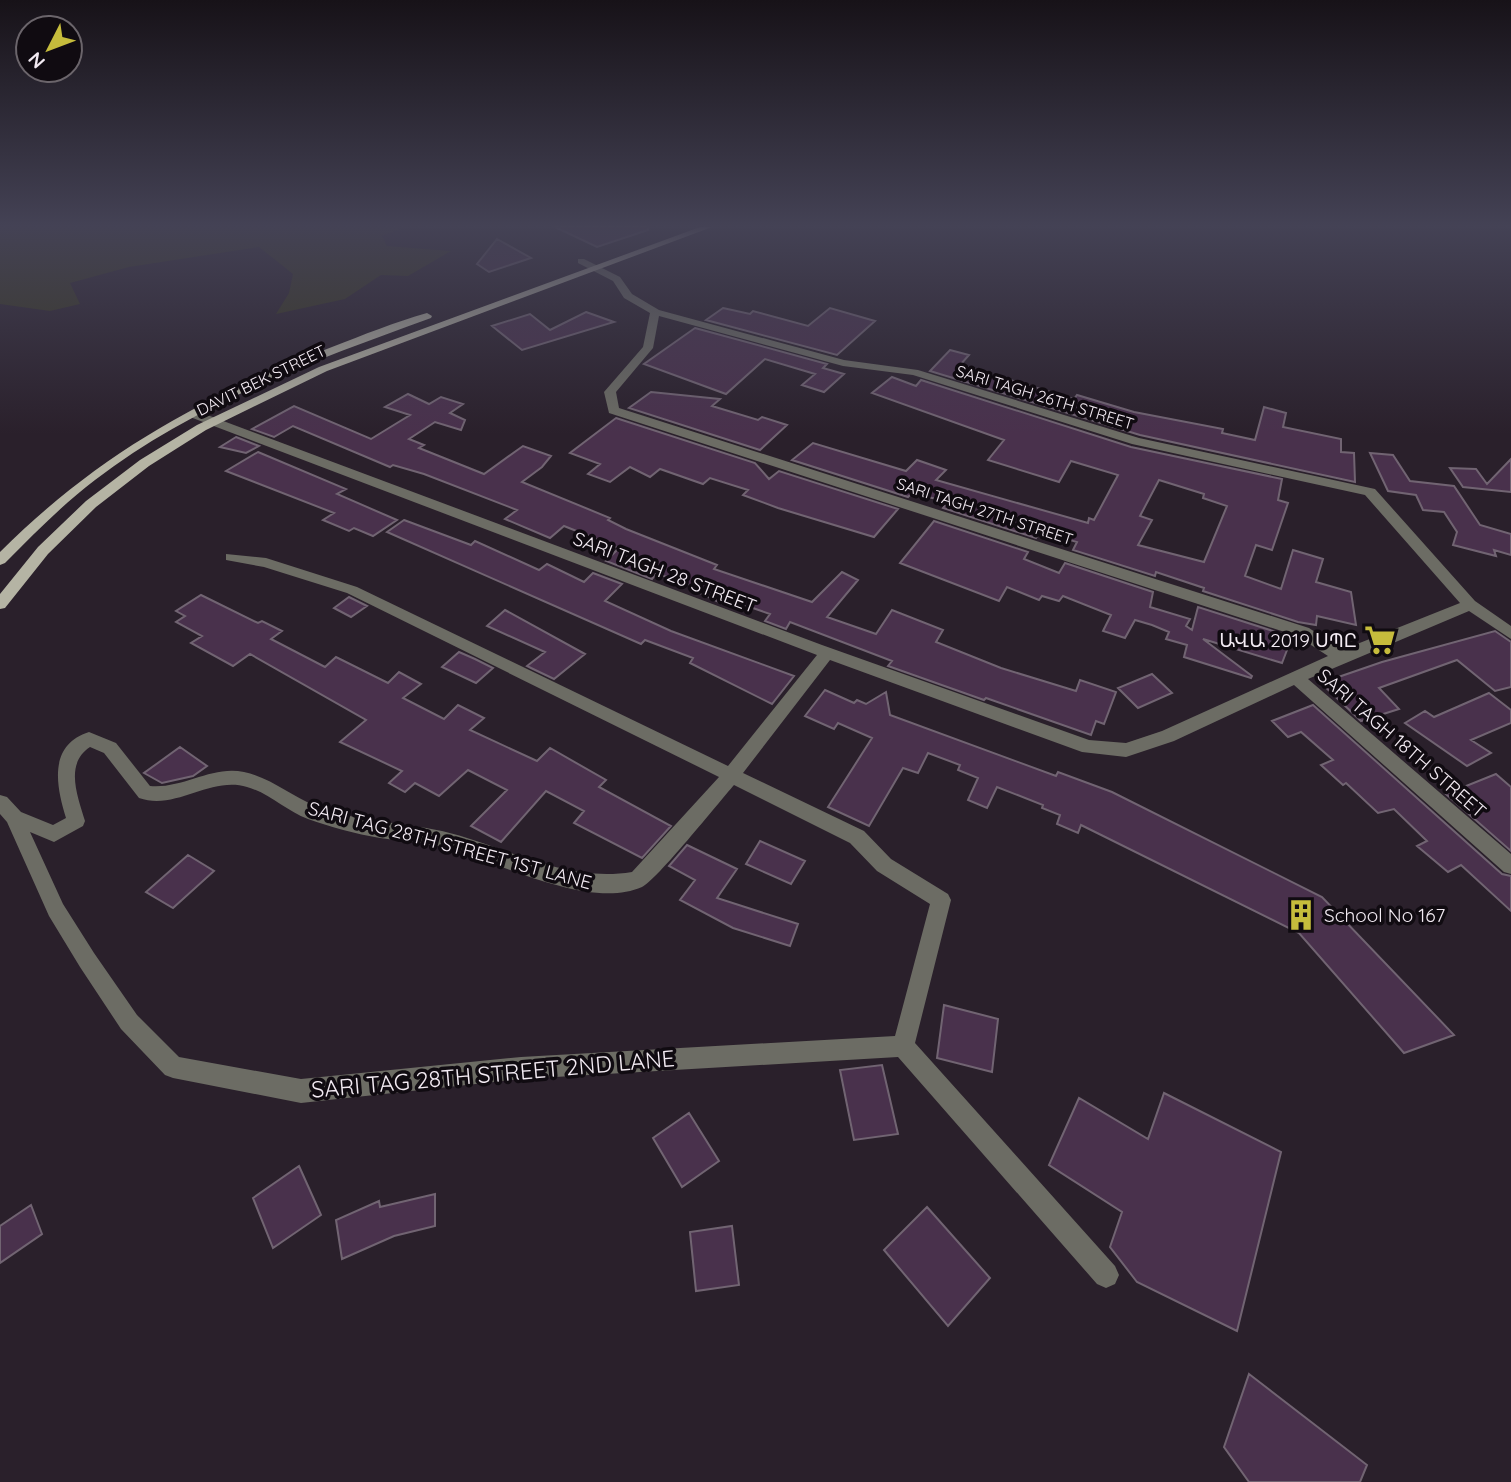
<svg xmlns="http://www.w3.org/2000/svg" width="1511" height="1482" font-family="Quicksand,'Noto Sans Armenian',sans-serif">
	<rect width="100%" height="100%" fill="#2a202b"/>
	<!-- green -->
	<path fill="#37361d" d="M0,227H405L382,236L387,246L451,251L408,276L381,275L345,299L276,314L289,293L293,274L259,247L129,267L70,283L80,304L50,311L0,304Z"/>
	<!-- building -->
	<path fill="#49314c" stroke="#716472" stroke-width="2" fill-rule="evenodd" d="M555,227H648V230L597,247Z
		M497,239L531,258L489,272L477,264Z
		M723,308L750,314L753,311L808,326L830,308L875,321L837,355L706,320Z
		M586,312L614,322L522,350L492,326L530,314L550,330Z
		M695,328L827,364L823,368L844,374L824,392L802,385L815,374L765,359L726,394L644,364Z
		M950,350L969,355L960,365L1000,377L1074,399L1077,395L1134,412L1223,429L1222,433L1255,440L1264,407L1286,413L1283,427L1341,439V452L1354,453L1355,482L1140,435L930,371Z
		M892,377L916,386L921,380L1131,447L1282,479L1278,500L1288,503L1272,550L1256,545L1245,576L1281,589L1293,550L1323,559L1316,582L1351,592L1356,625L1317,616L1316,625L1298,622L1203,591L1204,588L1156,572L1155,576L1073,550L1077,542L1040,531L1036,538L943,508L948,501L911,494L908,497L792,460L813,443L906,471L917,460L946,470L936,480L1088,523L1089,518L1094,520L1118,475L1071,461L1059,482L988,460L1004,440L872,393ZM1159,480L1204,494L1203,498L1227,506L1204,562L1138,545L1152,520L1140,516Z
		M651,392L720,399L712,406L758,420L762,417L787,425L760,450L629,408Z
		M408,394L429,404L441,397L463,404L450,413L465,420L461,430L435,422L409,439L424,445L419,448L484,474L523,446L551,456L542,467L522,482L610,518L608,520L626,529L717,565L714,569L812,602L842,572L858,580L827,617L876,634L892,610L943,630L936,642L1001,668L1076,691L1080,680L1116,692L1104,724L1096,721L1091,735L986,698L984,700L888,666L892,661L790,622L786,629L765,621L770,614L727,599L723,604L698,592L700,589L671,578L656,574L652,579L606,561L619,548L564,526L550,538L505,519L517,510L424,474L393,465L390,467L293,426L274,437L252,429L294,406L371,439L410,415L385,407Z
		M616,418L755,463L769,479L779,471L898,509L874,537L778,508L743,495L748,490L710,478L703,484L660,469L650,477L630,467L610,482L588,474L600,464L570,453Z
		M236,437L259,446L246,453L220,447Z
		M258,452L346,489L337,494L397,520L373,536L354,528L349,531L323,520L334,513L226,471Z
		M1370,453L1393,455L1410,481L1454,486L1480,525L1511,534V555L1494,550L1496,556L1453,545L1457,532L1444,512L1423,510L1416,495L1388,491Z
		M1511,459V492L1463,487L1450,468L1476,469L1487,484Z
		M404,520L471,545L475,541L539,570L547,564L584,582L593,573L622,584L605,601L671,631L794,676L772,704L690,663L693,658L645,640L641,644L387,532Z
		M934,521L1028,552L1024,559L1059,573L1065,563L1153,592L1150,607L1190,619L1186,626L1192,630L1198,607L1292,637L1282,663L1203,639L1252,676L1251,678L1184,657L1187,645L1166,639L1169,632L1152,625L1135,620L1125,638L1103,631L1111,615L1063,596L1059,601L1042,596L1039,600L1007,587L999,601L900,563Z
		M201,595L258,623L262,621L282,631L271,639L325,667L336,657L388,683L399,672L421,684L403,698L444,719L458,705L484,718L470,730L537,761L550,748L606,780L599,787L671,826L642,858L574,823L584,811L546,791L501,842L471,826L507,790L468,770L439,796L415,783L405,792L389,783L402,771L340,742L366,720L250,654L233,666L191,643L202,636L176,622L185,616L176,611Z
		M349,597L367,606L351,617L334,608Z
		M505,610L585,654L554,679L531,668L527,666L545,652L487,626Z
		M1495,631L1511,642V687L1495,691L1457,660L1379,688L1399,709L1361,721L1321,683L1382,662Z
		M459,652L475,659L493,668L476,683L442,667Z
		M1152,674L1172,693L1138,708L1118,688Z
		M825,690L854,703L857,700L866,704L886,692L890,715L1056,776L1058,772L1112,792L1322,897L1454,1035L1404,1053L1299,933L1081,825L1078,833L1057,824L1060,815L1042,808L1043,805L997,787L987,808L968,800L978,778L958,770L960,765L928,753L918,773L903,768L869,826L828,807L872,738L838,723L834,729L805,716Z
		M1489,693L1511,710V723L1471,740L1491,753L1467,766L1405,723L1425,711L1434,717Z
		M1313,705L1502,874L1511,876V911L1461,865L1448,872L1417,846L1427,841L1394,809L1378,813L1346,783L1343,785L1321,765L1333,760L1301,732L1288,737L1272,721Z
		M180,747L207,766L193,776L162,783L144,773Z
		M1496,774L1511,787V851L1446,794Z
		M760,841L805,861L791,884L746,864Z
		M687,845L737,869L717,898L798,924L790,946L733,928L680,900L695,880L669,866Z
		M188,855L214,871L173,908L146,892Z
		M944,1005L998,1019L992,1072L937,1058Z
		M882,1065L898,1134L854,1140L840,1070Z
		M1164,1093L1281,1152L1237,1331L1137,1282L1110,1247L1122,1212L1049,1165L1079,1098L1148,1139Z
		M689,1113L719,1161L682,1187L653,1138Z
		M299,1166L321,1215L273,1248L253,1198Z
		M435,1194V1226L394,1236L342,1259L336,1220L379,1201L380,1207Z
		M31,1205L42,1234L0,1263V1226Z
		M927,1207L990,1278L948,1326L884,1250Z
		M732,1226L739,1285L696,1291L690,1232Z
		M1249,1374L1367,1465L1360,1482H1249L1224,1447Z"/>
	<g fill="none" stroke-linecap="round" stroke-linejoin="round">
		<!-- minor -->
		<path fill="#6c6c64" fill-rule="evenodd" d="M578,259H584L620,277L632,294L659,310L844,360L918,370L1139,438L1375,489L1475,601L1511,626V639L1469,611L1308,679L1511,854V874L1504,872L1294,685L1174,741L1126,757L1082,752L830,660L743,773L864,831L891,859L948,894L951,900L915,1043L1115,1266L1119,1275L1115,1284L1106,1288L1097,1284L898,1057L521,1079L301,1103L173,1078L165,1075L121,1029L80,967L49,916L7,822L0,814V795L7,797L21,812L53,825L66,818C56,786 48,745 89,732L116,743L150,786C183,789 212,765 244,772C271,778 291,796 316,806C357,822 400,822 442,831C506,846 564,883 632,872L719,777L347,593L264,567L226,560V554L266,558L357,587L728,766L817,655L190,417L188,414L194,410L822,645L1089,740L1126,743L1162,731L1328,656L1297,636L609,413L604,392L643,347L650,313L624,298L613,281L578,263ZM659,316L843,366L913,375L1132,444L1365,495L1460,603L1342,650L1309,628L619,408L616,392L653,348ZM90,747L104,753L139,798C176,811 210,776 247,787C269,793 286,811 308,819C331,827 355,834 380,838C400,841 422,842 442,847C496,860 588,911 642,887C656,881 719,802 734,785L850,843L877,871L930,904L895,1036L521,1057L301,1079L179,1057L137,1015L94,953L63,904L30,832L54,842L83,826L85,821C78,797 64,764 90,747Z"/>
		<!-- major -->
		<path fill="#b5b4a4" fill-rule="evenodd" d="M700,227H712L327,371L206,430L149,466L96,507L48,554L5,608L0,609V594L38,547L86,501L140,460L197,425L319,367Z
			M427,313L432,316L431,318C315,360 194,404 95,480C62,505 34,534 5,563L0,565V552C98,454 204,396 332,347C363,335 395,322 427,313Z"/>
	</g>
	<!-- sky -->
	<linearGradient id="sky" x2="0" y2="1"><stop stop-color="#171218"/><stop offset="0.52" stop-color="#444255"/><stop offset="1" stop-color="#444255" stop-opacity="0"/></linearGradient>
	<rect width="1511" height="434" fill="url(#sky)"/>
	<!-- icons -->
	<defs>
		<symbol id="supermarket-bare" viewBox="-9 -9 18 18"><path d="M-6-5.5h2.5l.6 2H6L4.5 2H-2.5L-4.4-4H-6ZM-1.5 3.2a1.3 1.3 0 1 0 .1 0ZM3 3.2a1.3 1.3 0 1 0 .1 0Z" fill="#c6bc3c" stroke="#100b11" stroke-width="2.5" paint-order="stroke"/></symbol>
		<symbol id="building-bare" viewBox="-9 -9 18 18"><path d="M-4-6H4V6H1V3H-1V6H-4ZM-2.5-4.3h1.7v1.8h-1.7ZM.8-4.3h1.7v1.8H.8ZM-2.5-1h1.7V.8h-1.7ZM.8-1h1.7V.8H.8Z" fill="#c6bc3c" stroke="#100b11" stroke-width="2.5" paint-order="stroke"/></symbol>
	</defs>
	<g fill-rule="evenodd">
		<use href="#supermarket-bare" x="1358" y="618" width="44" height="44"/>
		<use href="#building-bare" x="1279" y="893" width="44" height="44"/>
	</g>
	<g text-anchor="middle" stroke-width="7" stroke-linejoin="round" paint-order="stroke">
		<!-- far-street labels -->
		<g font-size="16" fill="#f3ebf3" stroke="#100b11">
			<text transform="translate(261 380) rotate(-26)" y="6">DAVIT BEK STREET</text>
			<text transform="translate(1045 397) rotate(17)" y="6">SARI TAGH 26TH STREET</text>
			<text transform="translate(985 511) rotate(18)" y="6">SARI TAGH 27TH STREET</text>
		</g>
		<!-- street labels -->
		<g font-size="19" fill="#f3ebf3" stroke="#100b11">
			<text transform="translate(665 572) rotate(21)" y="7">SARI TAGH 28 STREET</text>
			<text transform="translate(1402 743) rotate(41)" y="7">SARI TAGH 18TH STREET</text>
			<text transform="translate(450 845) rotate(15)" y="7">SARI TAG 28TH STREET 1ST LANE</text>
		</g>
		<!-- poi labels -->
		<g font-size="19" fill="#f3ebf3" stroke="#100b11" text-anchor="end">
			<text x="1357" y="647">ԱՎԱ 2019 ՍՊԸ</text>
			<text x="1324" y="922" text-anchor="start">School No 167</text>
		</g>
		<!-- near-street labels -->
		<g font-size="23" fill="#f3ebf3" stroke="#100b11">
			<text transform="translate(493 1074) rotate(-5)" y="8">SARI TAG 28TH STREET 2ND LANE</text>
		</g>
	</g>
	<!-- north arrow -->
	<g transform="translate(49 49) rotate(228)"><circle r="33" fill="#100b11" stroke="#6b656b" stroke-width="2"/>
	<path d="M0-5L12 26L0 18L-12 26Z" fill="#c6bc3c"/>
	<text y="-10" font-size="19" font-weight="bold" text-anchor="middle" fill="#f3ebf3">N</text>
	</g>
</svg>
